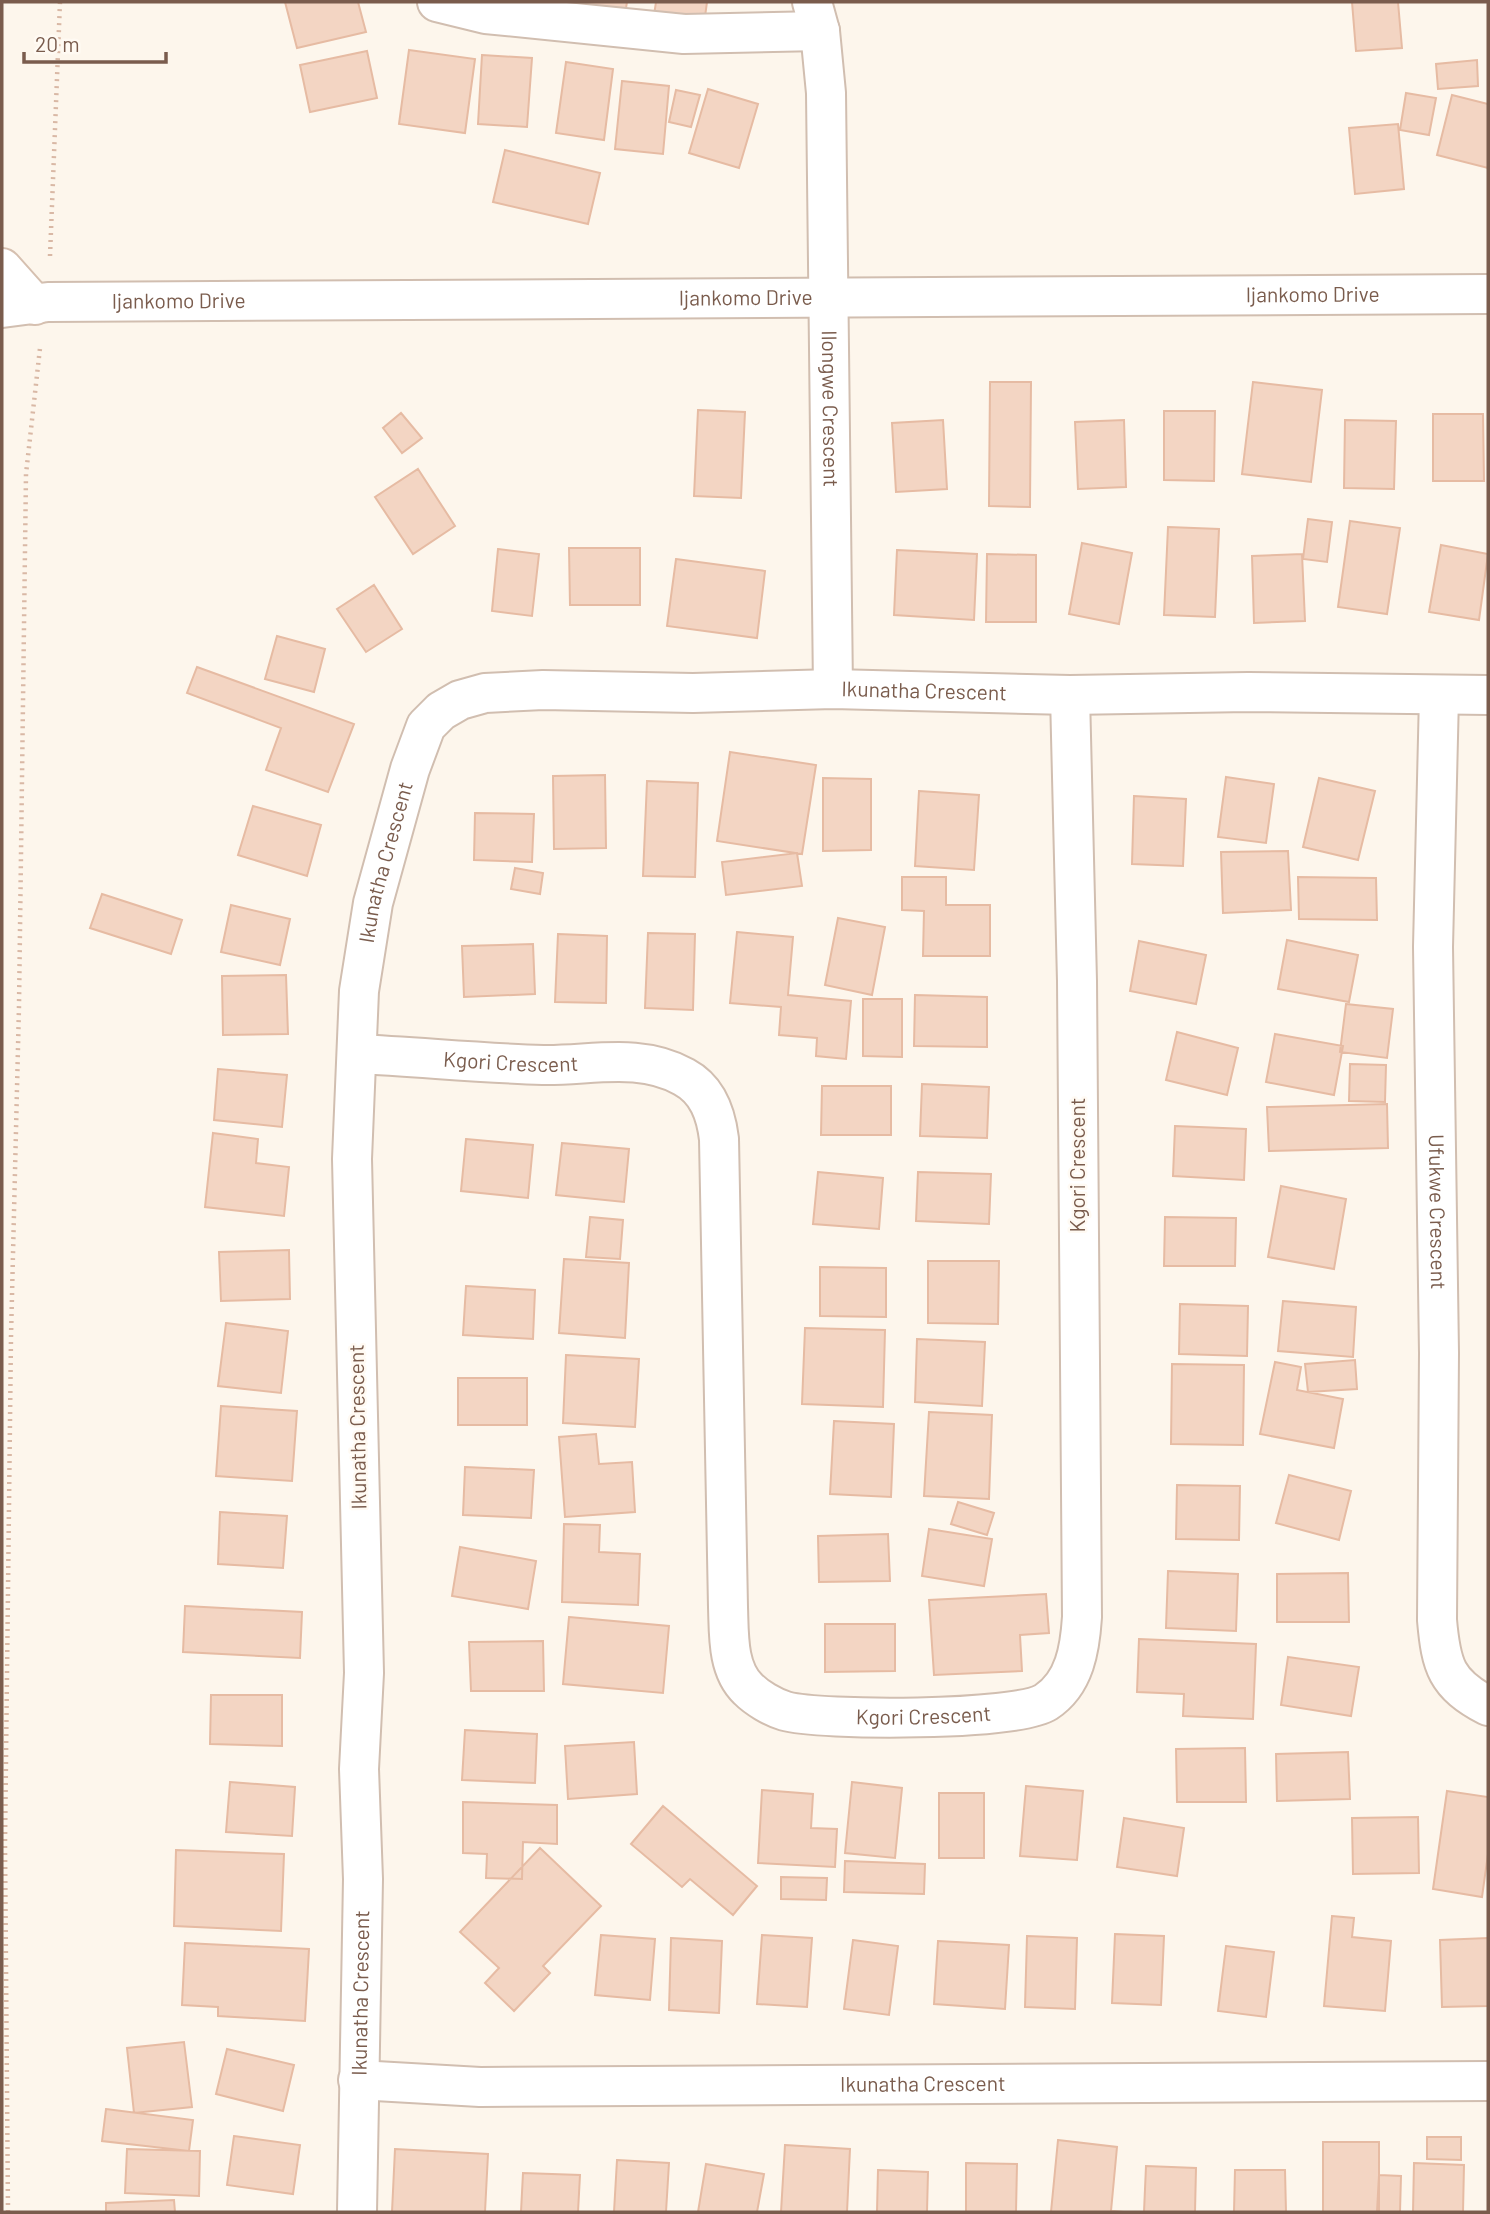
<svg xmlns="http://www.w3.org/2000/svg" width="1490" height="2214" font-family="Barlow,sans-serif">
	<rect width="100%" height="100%" fill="#fdf6ec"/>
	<!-- building -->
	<path fill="#f3d5c3" stroke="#e6bba3" stroke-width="2" d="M285,2H358L366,32L297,48Z
		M577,2H627L625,14L577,5Z
		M656,2H707L704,24L654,15Z
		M1352,2H1398L1402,48L1356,51Z
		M409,50L475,59L465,133L399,124Z
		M367,51L377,98L310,112L300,65Z
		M482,55L532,58L527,127L478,124Z
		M1477,60L1478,86L1438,89L1436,64Z
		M566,62L613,69L604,140L556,133Z
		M622,81L669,86L663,154L615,149Z
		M708,89L758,104L739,168L689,153Z
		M676,90L700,95L691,127L669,122Z
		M1406,93L1436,98L1429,135L1400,130Z
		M1452,95L1488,104V168L1437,155Z
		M1398,124L1404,189L1355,194L1349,128Z
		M505,150L600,173L588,224L493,202Z
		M990,382H1031L1030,507L989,506Z
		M1253,382L1322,390L1311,482L1242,474Z
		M698,410L745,412L741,498L694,496Z
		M1164,411H1215L1214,481L1164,480Z
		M401,413L422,438L402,453L383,428Z
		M1433,414H1483L1484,481H1433Z
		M943,420L947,489L896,492L892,423Z
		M1124,420L1126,487L1078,489L1075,422Z
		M1345,420L1396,421L1394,489L1344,488Z
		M418,469L455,526L413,554L375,497Z
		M1308,519L1332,522L1327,562L1303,559Z
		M1350,521L1400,528L1387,614L1338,607Z
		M1168,527L1219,529L1215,617L1164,615Z
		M1082,543L1132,553L1119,624L1069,614Z
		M1441,545L1488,554L1479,620L1429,612Z
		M569,548H640V605H570Z
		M498,549L539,554L532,616L492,611Z
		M897,550L977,554L974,620L894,615Z
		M987,554L1036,555V622H986Z
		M1302,554L1305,621L1254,623L1252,556Z
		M676,559L765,571L757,638L667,626Z
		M374,585L402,629L366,652L337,609Z
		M277,636L325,649L314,692L265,679Z
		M197,667L354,724L328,792L266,770L281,728L187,693Z
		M730,752L816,765L802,854L717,841Z
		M605,775L606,848L554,849L553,776Z
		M1226,777L1274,784L1266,843L1218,837Z
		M823,778L871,779V850L823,851Z
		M1319,778L1375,791L1358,860L1303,847Z
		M647,781L698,783L695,877L643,876Z
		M919,791L979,795L974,870L915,866Z
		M1134,796L1186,799L1183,866L1132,864Z
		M253,806L321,825L307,876L238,855Z
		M475,813L534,814L532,862L474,860Z
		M1288,851L1291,910L1223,913L1221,852Z
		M797,853L802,886L726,895L722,862Z
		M515,868L543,873L540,894L511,889Z
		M902,877H946V905H990V956H923L924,911L902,910Z
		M1298,877L1376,878L1377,920L1299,919Z
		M102,894L182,920L171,954L90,928Z
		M231,905L290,919L280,965L221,952Z
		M838,918L885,927L872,995L825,985Z
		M737,932L793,937L788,995L851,1001L846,1059L816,1056L817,1038L779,1035L781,1007L730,1003Z
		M648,933L695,934L693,1010L645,1008Z
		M558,934L607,936L606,1003L555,1002Z
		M1287,940L1358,955L1349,1002L1278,989Z
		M1139,941L1206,955L1196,1004L1130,991Z
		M533,944L535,994L464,997L462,946Z
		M286,975L288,1034L223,1035L222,976Z
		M915,995L987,997V1047L914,1046Z
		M863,999H902V1057L863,1056Z
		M1346,1004L1393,1009L1387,1058L1340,1052Z
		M1177,1032L1238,1048L1227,1095L1166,1080Z
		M1275,1034L1343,1046L1334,1095L1266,1082Z
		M1350,1064L1386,1065L1385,1102L1349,1101Z
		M218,1069L287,1075L282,1127L214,1120Z
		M922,1084L989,1087L987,1138L920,1136Z
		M822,1086H891V1135H821Z
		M1387,1104L1388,1148L1269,1151L1267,1107Z
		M1175,1126L1246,1129L1244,1180L1173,1176Z
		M213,1133L258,1139L256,1163L289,1167L284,1216L205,1207Z
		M466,1139L533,1145L528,1198L461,1191Z
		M562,1143L629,1149L624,1202L556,1195Z
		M818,1172L883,1178L879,1229L813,1224Z
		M918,1172L991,1174L989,1224L916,1221Z
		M1281,1186L1346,1199L1334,1269L1268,1257Z
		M590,1217L623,1220L620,1259L586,1257Z
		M1165,1217L1236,1218L1235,1266H1164Z
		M289,1250L290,1299L221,1301L219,1252Z
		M564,1259L629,1263L625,1338L559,1333Z
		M928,1261H999L998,1324L928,1323Z
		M820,1267L886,1268V1317L820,1316Z
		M466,1286L535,1290L533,1339L463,1335Z
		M1283,1301L1356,1307L1353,1357L1278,1351Z
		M1180,1304L1248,1306L1247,1356L1179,1354Z
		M226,1323L288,1331L281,1393L218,1386Z
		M805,1328L885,1330L883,1407L802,1404Z
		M917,1339L985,1342L982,1406L915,1402Z
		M566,1355L639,1359L635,1427L563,1423Z
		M1355,1360L1357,1389L1308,1392L1305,1364Z
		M1275,1362L1301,1367L1297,1390L1343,1399L1334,1448L1260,1434Z
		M1172,1364L1244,1365L1243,1445L1171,1444Z
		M458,1378H527V1425H458Z
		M221,1406L297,1411L292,1481L216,1476Z
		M929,1412L992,1415L989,1499L924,1496Z
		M834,1421L894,1424L891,1497L830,1494Z
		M596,1434L599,1464L632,1462L635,1512L565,1517L559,1437Z
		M465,1467L534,1470L531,1518L463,1515Z
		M1289,1475L1351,1491L1339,1540L1276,1523Z
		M1177,1485L1240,1486L1239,1540L1176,1539Z
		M958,1502L994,1513L987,1535L951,1524Z
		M220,1512L287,1516L283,1568L218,1564Z
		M564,1524L600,1525L599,1552L640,1554L638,1605L562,1602Z
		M929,1529L992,1539L984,1586L922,1576Z
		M888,1534L890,1581L819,1582L818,1536Z
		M460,1547L536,1561L528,1609L452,1596Z
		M1168,1571L1238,1574L1236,1631L1166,1628Z
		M1348,1573L1349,1622H1277V1574Z
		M1046,1594L1049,1633L1020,1635L1022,1671L934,1675L929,1600Z
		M185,1606L302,1612L300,1658L183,1652Z
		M569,1617L669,1626L663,1693L563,1684Z
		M825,1624H895V1671L825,1672Z
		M1139,1639L1256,1644L1253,1719L1183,1716L1184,1694L1137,1692Z
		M543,1641L544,1691H471L469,1642Z
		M1288,1657L1359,1667L1351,1716L1281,1705Z
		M211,1695H282V1746L210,1744Z
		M465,1730L537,1734L535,1783L462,1780Z
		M634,1742L637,1794L568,1799L565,1746Z
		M1245,1748L1246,1802H1177L1176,1749Z
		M1348,1752L1350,1799L1277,1801L1276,1754Z
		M230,1782L295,1787L292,1836L226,1832Z
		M852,1782L902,1788L895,1858L845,1853Z
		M1026,1786L1083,1791L1077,1860L1020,1856Z
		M762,1790L813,1794L811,1828L837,1829L835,1867L758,1863Z
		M1447,1791L1488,1797V1854L1482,1897L1433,1889Z
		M939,1793H984V1858H939Z
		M463,1802L557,1805V1844L523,1842L522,1879L486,1878L487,1854L463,1853Z
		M663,1806L757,1886L733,1915L690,1879L682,1887L631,1844Z
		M1418,1817L1419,1873L1353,1874L1352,1818Z
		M1124,1818L1184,1828L1177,1876L1117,1867Z
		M540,1848L601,1906L543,1966L550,1973L514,2011L485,1983L499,1968L460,1932Z
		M176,1850L284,1854L281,1931L174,1926Z
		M845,1861L925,1864L924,1894L844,1892Z
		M781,1877L827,1878L826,1900L781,1899Z
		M1332,1916L1354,1918L1352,1937L1391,1941L1385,2011L1324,2006Z
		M1115,1934L1164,1936L1161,2005L1112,2003Z
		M601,1935L655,1939L650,2000L595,1995Z
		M762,1935L812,1938L807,2007L757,2004Z
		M1027,1936L1077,1938L1075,2009L1025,2007Z
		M671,1938L722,1941L719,2013L669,2010Z
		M1488,1938V2006L1442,2007L1440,1940Z
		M853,1940L898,1946L889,2015L844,2009Z
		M938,1941L1009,1945L1005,2009L934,2004Z
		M185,1943L309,1949L305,2021L218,2016V2007L182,2005Z
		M1226,1946L1274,1952L1266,2017L1218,2011Z
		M184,2042L192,2107L134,2113L127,2048Z
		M227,2049L294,2065L283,2111L216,2094Z
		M106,2109L193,2120L189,2151L102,2141Z
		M234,2136L300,2145L293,2194L227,2185Z
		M1427,2137H1461V2160L1427,2159Z
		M1058,2140L1117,2147L1111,2211L1124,2212H1051Z
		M1323,2142H1379V2212H1323Z
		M785,2145L850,2149L847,2212H781Z
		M127,2149L200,2151L199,2196L125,2193Z
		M395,2149L488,2154L485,2212H392Z
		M617,2160L669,2163L666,2212H614Z
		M966,2163L1017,2164L1016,2212H966Z
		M1414,2163L1464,2165L1463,2212H1413Z
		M706,2164L764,2174L757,2212H698Z
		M1146,2166L1196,2168L1195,2212H1144Z
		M878,2170L928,2172L927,2212H877Z
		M1235,2170H1285L1286,2212H1234Z
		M523,2173L580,2175L578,2212H521Z
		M1379,2175L1401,2176L1400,2212H1377Z
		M174,2200L175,2212H106V2203Z"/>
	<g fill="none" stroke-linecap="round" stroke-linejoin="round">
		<defs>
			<g id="street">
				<path d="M437,2L486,14L684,34L820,31"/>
				<path id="s1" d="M812,2L820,31L826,93L833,689"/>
				<path id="s2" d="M2,308L48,302L1488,294"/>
				<path id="s3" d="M1439,696L1433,947L1439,1353L1437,1620C1441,1666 1446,1684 1488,1706"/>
				<path id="s4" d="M357,1054C419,1057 481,1063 543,1065C590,1066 640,1052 684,1077C708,1090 716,1114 719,1139L728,1607C729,1634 727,1669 748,1689C757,1698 772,1707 785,1711C820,1721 1017,1721 1046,1702C1075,1683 1080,1648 1082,1617L1077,981L1070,695"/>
				<path id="s5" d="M358,2080L480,2087L1488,2081"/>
				<path id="s6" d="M357,2212L363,1879L359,1769L364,1673L352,1159L359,991L373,903L410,769L426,726L441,711L460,700L485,693L543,690L693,693L833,689L1070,695L1248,692L1488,695"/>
			</g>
			<path id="secondary" d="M2,268L35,305"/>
		</defs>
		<!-- street casing -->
		<use href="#street" stroke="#d1beb0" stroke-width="42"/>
		<!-- secondary casing -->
		<use href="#secondary" stroke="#d6c0b0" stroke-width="42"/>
		<!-- path -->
		<path stroke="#d9b8a5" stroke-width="4.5" stroke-dasharray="2 5" stroke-linecap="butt" d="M50,256L60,2
			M8,2212L5,1844L11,1337L19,1006L26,474L40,348"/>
		<!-- street -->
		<use href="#street" stroke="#fff" stroke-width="38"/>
		<!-- secondary -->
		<use href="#secondary" stroke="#fff" stroke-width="38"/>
	</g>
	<g text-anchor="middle" stroke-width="5" stroke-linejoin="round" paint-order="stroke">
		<!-- street labels -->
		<g font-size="21" fill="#7a5c4d" stroke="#fffaf3">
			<text dy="7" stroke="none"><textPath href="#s2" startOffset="1311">Ijankomo Drive</textPath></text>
			<text dy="7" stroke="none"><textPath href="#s2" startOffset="744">Ijankomo Drive</textPath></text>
			<text dy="7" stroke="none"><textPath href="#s2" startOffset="177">Ijankomo Drive</textPath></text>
			<text dy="7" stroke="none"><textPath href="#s1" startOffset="408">Ilongwe Crescent</textPath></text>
			<text dy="7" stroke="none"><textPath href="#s6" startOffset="2004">Ikunatha Crescent</textPath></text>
			<text dy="7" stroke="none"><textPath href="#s6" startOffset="1353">Ikunatha Crescent</textPath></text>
			<text dy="7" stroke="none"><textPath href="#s4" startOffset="154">Kgori Crescent</textPath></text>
			<text transform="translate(1078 1165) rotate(-90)" y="7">Kgori Crescent</text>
			<text dy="7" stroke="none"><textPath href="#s3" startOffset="516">Ufukwe Crescent</textPath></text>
			<text transform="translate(358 1427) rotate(-91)" y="7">Ikunatha Crescent</text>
			<text dy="7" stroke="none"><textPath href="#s4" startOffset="1141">Kgori Crescent</textPath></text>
			<text dy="7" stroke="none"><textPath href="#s6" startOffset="219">Ikunatha Crescent</textPath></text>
			<text dy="7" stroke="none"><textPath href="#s5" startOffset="565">Ikunatha Crescent</textPath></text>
		</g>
	</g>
	<!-- border -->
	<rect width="1490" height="2214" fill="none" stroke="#7a5c4d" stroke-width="7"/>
	<!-- scale -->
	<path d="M24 52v10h142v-10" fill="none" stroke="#7a5c4d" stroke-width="3.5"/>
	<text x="35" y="52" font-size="21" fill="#7a5c4d" stroke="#fffaf3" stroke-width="5" paint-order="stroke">20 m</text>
</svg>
